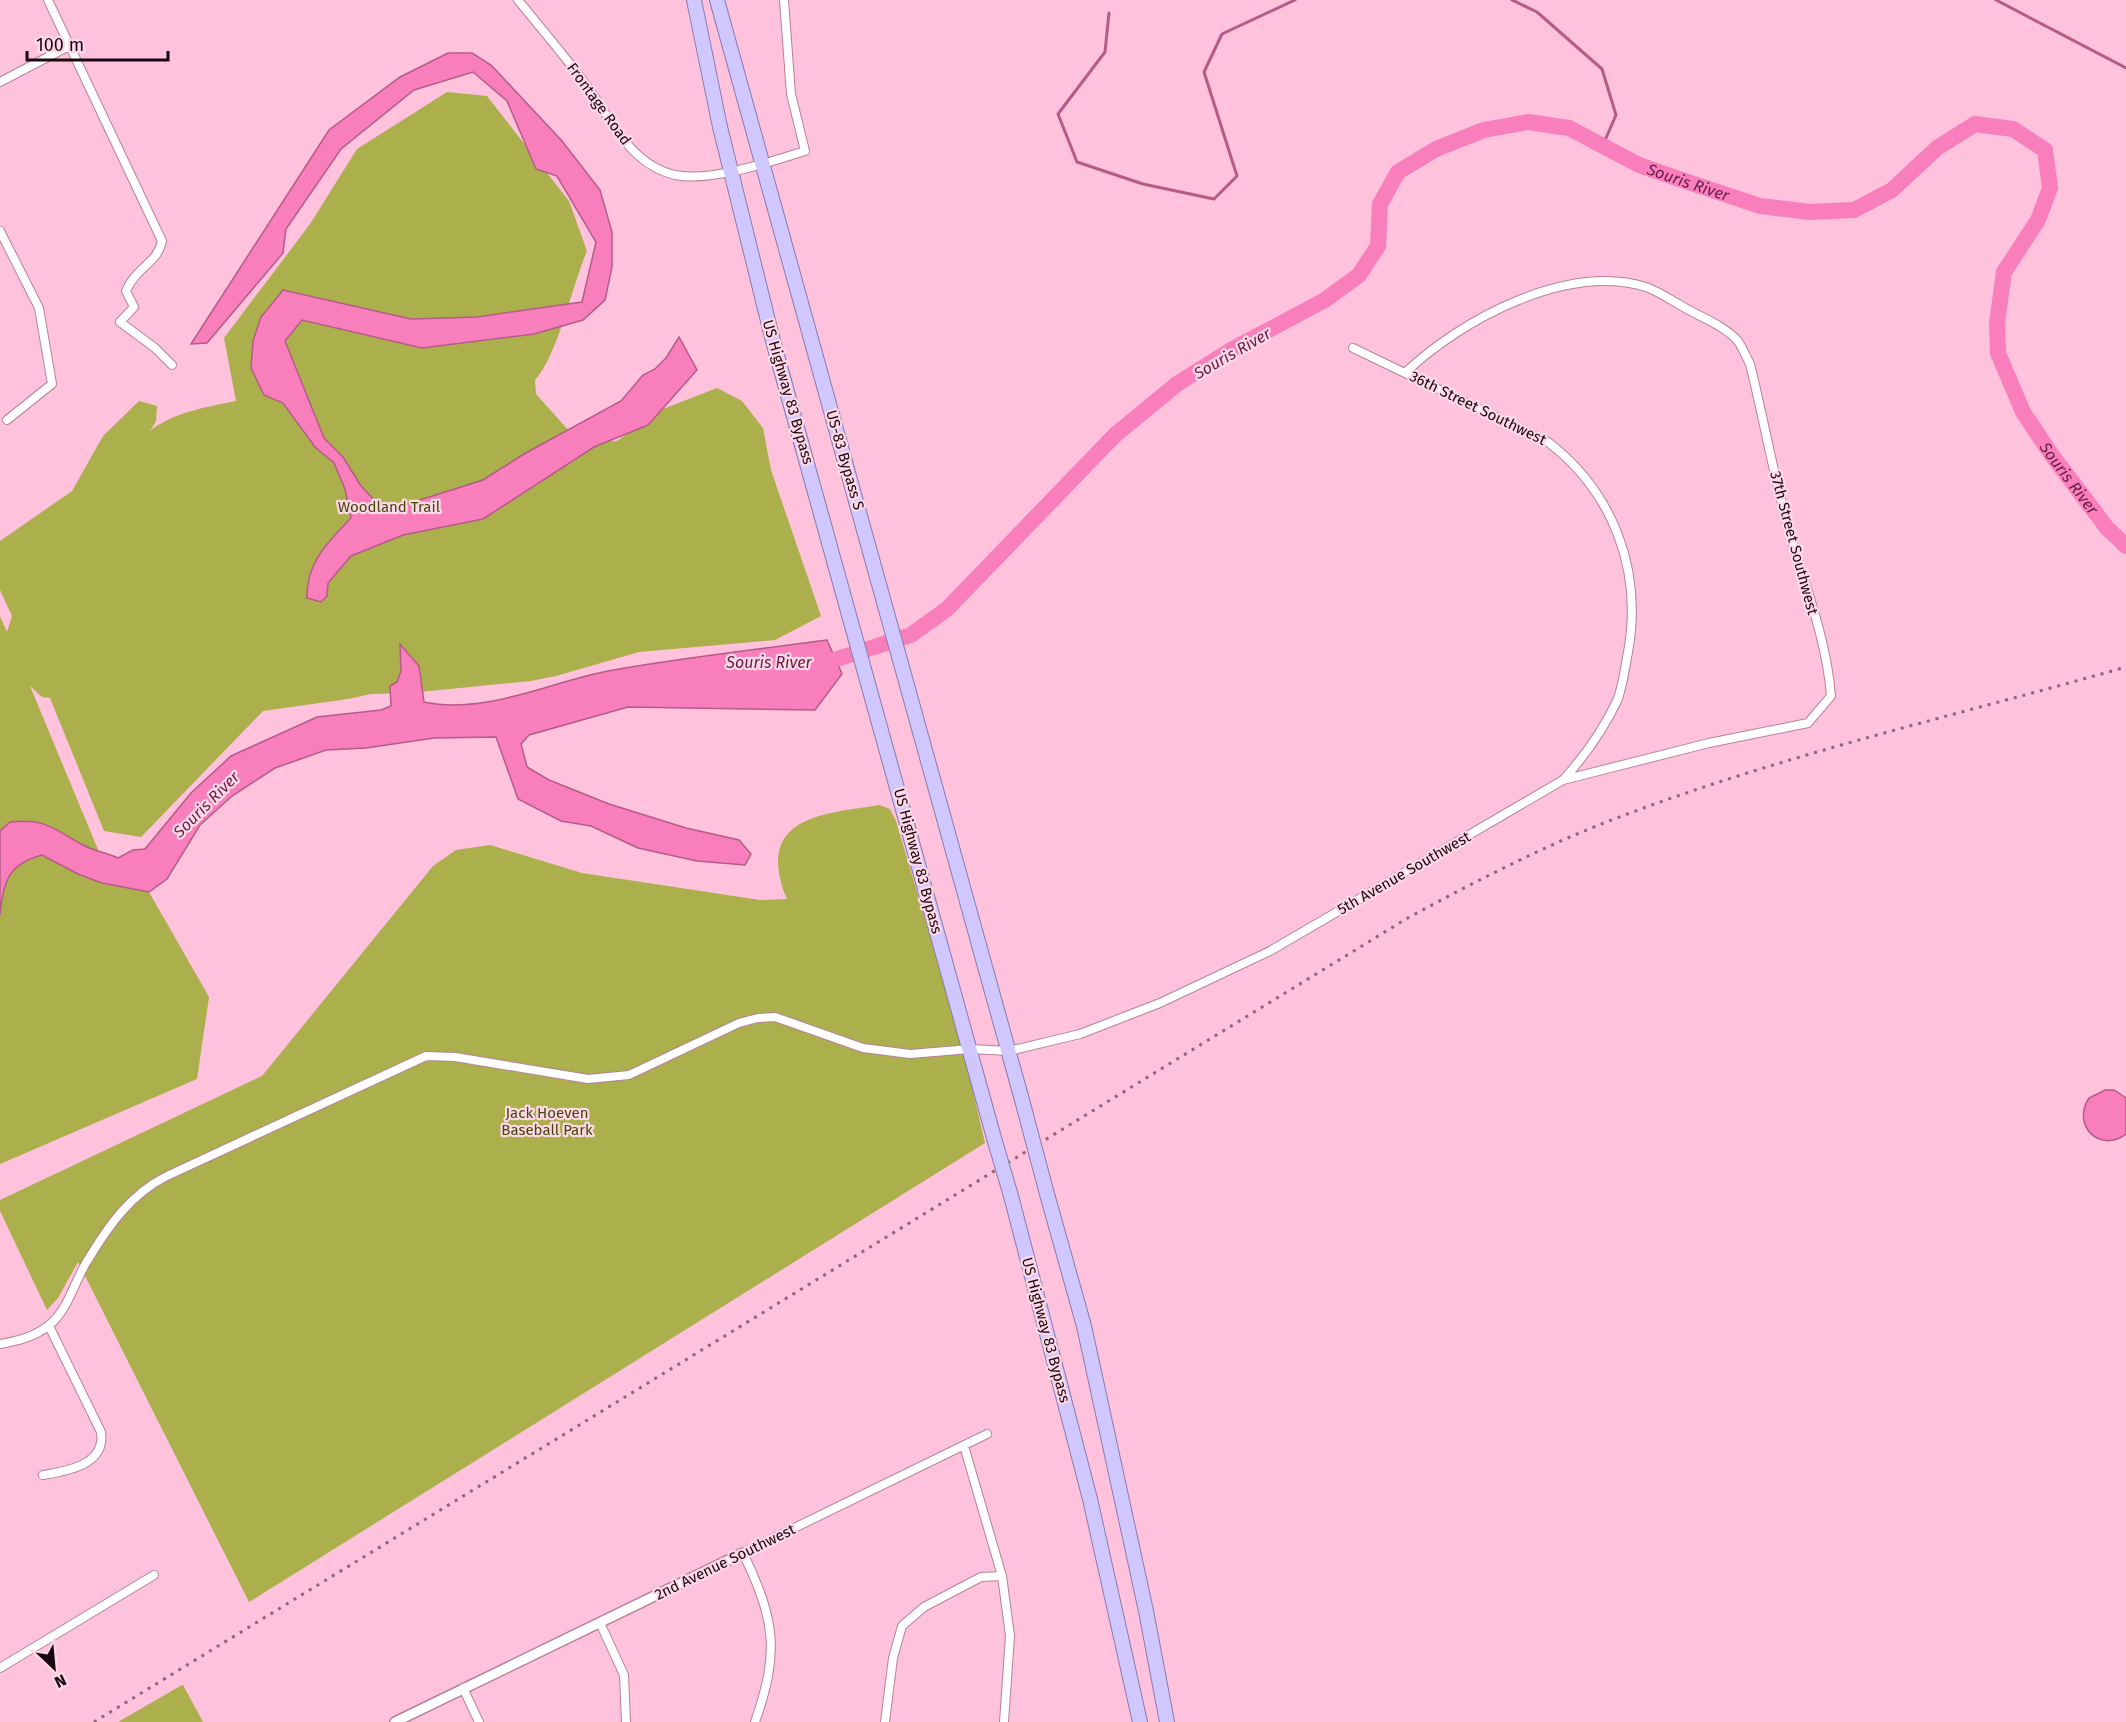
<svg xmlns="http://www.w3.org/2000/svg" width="2126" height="1722" font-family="'Fira Sans',sans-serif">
	<rect width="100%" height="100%" fill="#fec2dd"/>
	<!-- green -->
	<path fill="#abaf4c" d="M447,92L487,96L569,201L587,251C572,286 558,355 535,380L536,394L579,442L617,441L663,409L717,388L742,401L763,428L771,470L821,616L775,640L639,652L556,676L531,681L409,693L371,694L348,699L263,711L141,837L104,831L50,698L42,697L30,686L99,852L149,892L209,997L197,1079L0,1164V616L7,632L12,616L0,590V541L72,491L103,436L139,401L157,406L156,421L150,431C173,412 208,407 236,401L224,338L310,224L357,149Z
		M879,805L890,809L896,821L960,1036L985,1143L249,1602L78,1262L58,1298L47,1310L0,1211V1200L262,1076L433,866L456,850L490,845L582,873L760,900L787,899C785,894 782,888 781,882C763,814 833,813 879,805Z
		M183,1685L203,1722H118L182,1685Z"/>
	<!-- water -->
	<path fill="#f97fbc" stroke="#b65b88" stroke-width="1.5" d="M448,53H472L491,65L562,141L600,190L612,232V267L605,300L583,320L534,334L422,348L302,320L285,341L324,438L343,457L361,486L385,511L483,480L524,454L621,401L643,375L655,369L666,358L679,337L697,370L648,425L594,447L483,519L403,535L351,556L328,583L327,596L321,602L307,598C306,563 327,543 351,518L345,489L334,463L315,447L283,403L264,395L251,368L253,341L261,317L283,290L411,319L477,317L582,302L596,242L557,176L536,169L507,101L473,72L414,90L341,149L286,229L283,253L207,343L191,344L329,130L400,77Z
		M827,640L842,674L815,710L628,707L529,735L521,744L527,767L549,780L609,804L686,828L739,840L751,854L745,865L697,861L638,848L591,826L561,821L518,799L496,737L434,738L366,748L326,750L275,768L232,796L200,825L167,879L149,892L102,883L78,874L42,855C8,864 3,882 0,915V831L10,822C46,818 53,829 83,845C94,851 107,853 118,858L133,850L145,849L191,793L231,756L317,717L381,710L391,706L390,686L397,682L401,671L400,644L419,666L424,702C485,715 550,682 608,671C680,658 754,650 827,640Z
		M2105,1090H2114L2126,1098V1134C2100,1154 2071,1125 2089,1098Z"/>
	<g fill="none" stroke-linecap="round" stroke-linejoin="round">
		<!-- stream -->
		<path stroke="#b65b88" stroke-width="3" d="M1512,0L1537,12L1602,69L1616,115L1603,145
			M1996,0L2126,68
			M1109,13L1105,52L1058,114L1077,162L1143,184L1214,199L1237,176L1204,72L1222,34L1295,0"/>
		<!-- river -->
		<path stroke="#f97fbc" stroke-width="16" id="s1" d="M814,662L834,660L911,635L947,609L1115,435L1177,384L1231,350L1325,300L1359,275L1378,246L1380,204L1398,172L1436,149L1484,130L1528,122L1569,128L1639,165L1679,179L1760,206L1810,212L1854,210L1892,190L1937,148L1975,124L2013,129L2045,150L2050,188L2038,220L2004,272L1997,323L1998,353L2023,412L2051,454L2107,528L2126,546"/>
		<defs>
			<path id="minor" d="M48,0L162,241C158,263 136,267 126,291L134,307L120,322L155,348L172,365
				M518,0C540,27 563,54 584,82C610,116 628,164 675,175C711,182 770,162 805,151L791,94L784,0
				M0,82L71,45
				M0,231L39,308L52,384L7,420
				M1353,348L1548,442C1613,492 1643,570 1628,652C1625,667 1623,686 1617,701C1603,730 1585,756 1563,780
				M0,1344C17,1341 34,1337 48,1326C67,1312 74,1283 86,1263C107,1228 130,1194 167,1176L426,1056L455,1057L588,1079L629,1075L739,1023L758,1018L775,1017L863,1048L910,1054L970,1049L1009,1051L1080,1034L1160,1003L1270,951L1563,780L1709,743L1808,723L1831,696C1827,644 1808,593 1793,544C1775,485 1765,424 1750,364C1746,357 1742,346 1737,340C1724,326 1703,318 1687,309C1674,302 1660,292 1646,287C1567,263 1462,319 1406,372
				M964,1446L1002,1576L1010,1636L1004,1722
				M43,1475C67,1471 106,1465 101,1432L49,1326
				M600,1623L624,1675L626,1722
				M0,1668L154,1575
				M463,1688L479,1722
				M755,1722C780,1651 775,1620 743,1553L987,1434
				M885,1722L893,1658L902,1626L924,1607L981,1577L1002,1576"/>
			<path id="tertiary" d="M395,1722L743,1553"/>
			<path id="trunk" d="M694,0L720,127L773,341L994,1138
				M717,0L1022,1100
				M1047,1194L1084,1326L1146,1611L1167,1722
				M1011,1196L1090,1499L1140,1722"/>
		</defs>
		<!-- minor casing -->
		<use href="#minor" stroke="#b88099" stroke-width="10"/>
		<!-- tertiary casing -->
		<use href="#tertiary" stroke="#b88099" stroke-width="12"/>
		<!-- trunk casing -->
		<use href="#trunk" stroke="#887bab" stroke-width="16"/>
		<!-- minor -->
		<use href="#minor" stroke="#fff" stroke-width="8"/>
		<!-- tertiary -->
		<use href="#tertiary" stroke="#fff" stroke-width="9"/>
		<!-- trunk -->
		<use href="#trunk" stroke="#cfc7fe" stroke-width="14"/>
		<!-- rail -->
		<path stroke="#8e6678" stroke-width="3" stroke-dasharray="3 6" stroke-linecap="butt" d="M94,1722L1406,919C1476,881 1547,844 1622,816C1786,754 1958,715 2126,667"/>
		<defs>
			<path id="trunk-bridge" d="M1022,1100L1047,1194
				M994,1138L1011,1196"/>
		</defs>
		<!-- trunk-bridge casing -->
		<use href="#trunk-bridge" stroke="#887bab" stroke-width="16" stroke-linecap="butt"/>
		<!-- trunk-bridge -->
		<use href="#trunk-bridge" stroke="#cfc7fe" stroke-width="14"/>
	</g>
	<g text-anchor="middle" stroke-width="4.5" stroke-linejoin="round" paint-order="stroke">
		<!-- street labels -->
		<g font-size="15" fill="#1a0710" stroke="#fdd8e7">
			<text transform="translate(599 104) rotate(54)" y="5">Frontage Road</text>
			<text transform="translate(788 392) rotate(74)" y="5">US Highway 83 Bypass</text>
			<text transform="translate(1478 408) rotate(26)" y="5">36th Street Southwest</text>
			<text transform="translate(845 460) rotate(74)" y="5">US-83 Bypass S</text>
			<text transform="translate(1794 543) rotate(75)" y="5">37th Street Southwest</text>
			<text transform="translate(918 861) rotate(75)" y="5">US Highway 83 Bypass</text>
			<text transform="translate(1404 873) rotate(-30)" y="5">5th Avenue Southwest</text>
			<text transform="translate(1046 1330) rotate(75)" y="5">US Highway 83 Bypass</text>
			<text transform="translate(725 1562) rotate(-26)" y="5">2nd Avenue Southwest</text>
		</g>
		<!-- park labels -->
		<g font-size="15" fill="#45460b" stroke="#fdd8e7">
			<text x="389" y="512">Woodland Trail</text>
			<text x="547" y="1118">Jack Hoeven<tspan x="547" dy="17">Baseball Park</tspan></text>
		</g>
		<!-- water labels -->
		<g font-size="16" font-style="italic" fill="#671c45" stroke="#fdd8e7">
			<text dy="6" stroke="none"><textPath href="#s1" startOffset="1107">Souris River</textPath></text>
			<text transform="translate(1232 353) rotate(-30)" y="6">Souris River</text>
			<text dy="6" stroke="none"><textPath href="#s1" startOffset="1864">Souris River</textPath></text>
			<text x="769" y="668">Souris River</text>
			<text transform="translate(206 804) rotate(-45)" y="6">Souris River</text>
		</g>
	</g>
	<!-- north arrow -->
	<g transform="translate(54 1668) rotate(154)" stroke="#fdd8e7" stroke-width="4.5" paint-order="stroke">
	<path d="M0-4.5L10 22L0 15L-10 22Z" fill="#1a0710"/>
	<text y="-9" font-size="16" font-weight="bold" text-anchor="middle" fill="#1a0710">N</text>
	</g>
	<!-- scale -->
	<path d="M27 51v9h141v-9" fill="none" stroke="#1a0710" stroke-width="3"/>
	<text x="36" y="51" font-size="18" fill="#1a0710" stroke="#fdd8e7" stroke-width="4.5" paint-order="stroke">100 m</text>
</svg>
